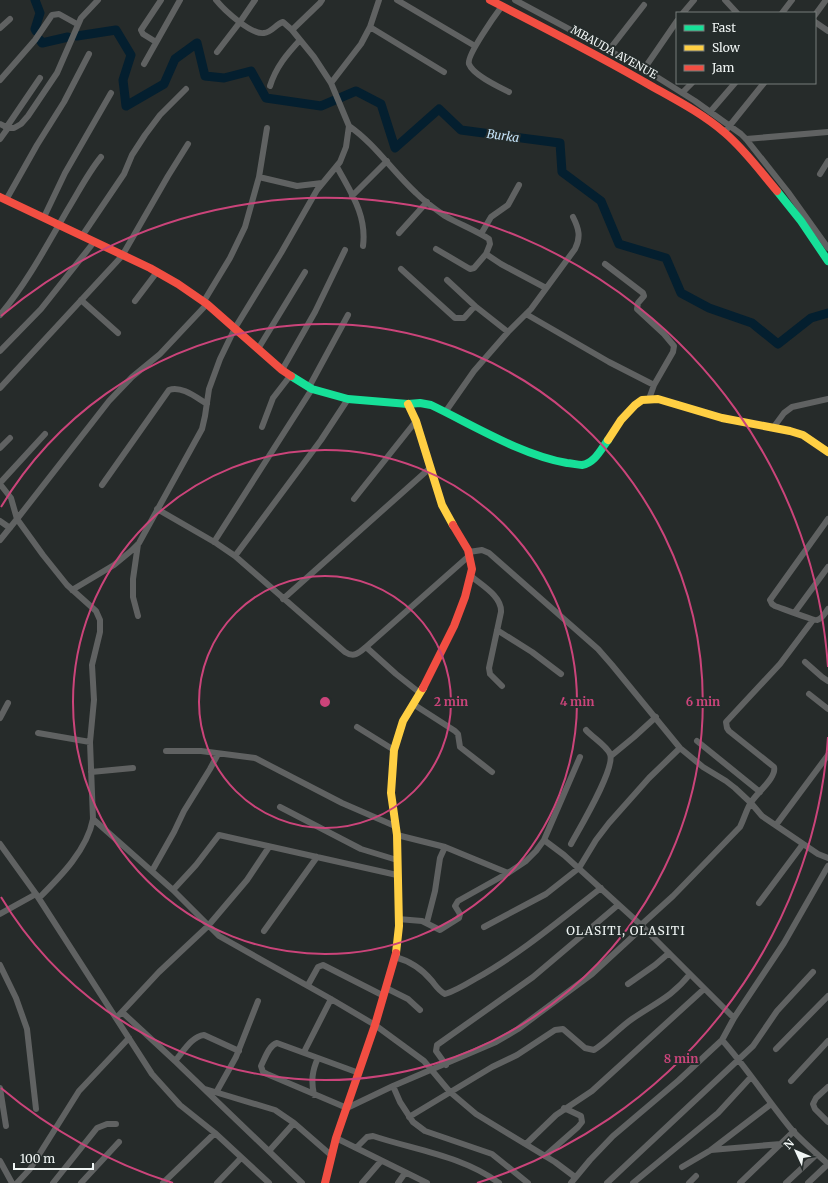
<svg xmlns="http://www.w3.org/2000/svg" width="828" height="1183" font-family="Merriweather,serif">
	<rect width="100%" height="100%" fill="#262b2a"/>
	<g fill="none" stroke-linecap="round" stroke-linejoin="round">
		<!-- river -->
		<path stroke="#041f2f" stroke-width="9" d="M35,0L40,13L35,29L36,31
			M77,36L116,30L131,55L123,80L126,106L164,84L175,59L197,43L205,76L224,78L251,71L266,98L321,106L356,91L381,104L395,148L439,109L461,130L560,143L562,172L601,201L619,244L666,258L681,293L709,308L752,323L778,344L811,318L828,313
			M40,40L42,43L68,37"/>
		<!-- street -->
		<path stroke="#606262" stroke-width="6" d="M397,0L475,46
			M515,0L649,72L695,101L741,134L746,139L788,192L828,248
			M725,0L737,13
			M502,6C496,14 466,56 469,64C473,75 499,87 509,92
			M683,13L694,0
			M782,13L792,0
			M815,15L826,0
			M815,22L828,31
			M370,27L444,72
			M0,28L10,19
			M292,30L320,3L322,0
			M156,42L143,34L141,30L161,0
			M609,50L644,5
			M217,52L240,22L255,0
			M144,64L180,0
			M644,69L677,21
			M0,80L35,40L52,15L59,14L77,24
			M331,83L361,44L370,27L379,0
			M270,86C276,67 287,54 300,40
			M682,93L692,83
			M710,112L735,83
			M0,124L8,128H14L21,124L28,116L57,73L81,18L98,0
			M349,126C375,144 393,172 416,193C425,202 435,209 445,216C459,224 475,230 489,239L490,244L486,254L501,264L546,288
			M6,128L40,78
			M727,129L764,83
			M0,139L8,128
			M746,139L828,132
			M337,167C351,193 367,215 363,246
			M820,174L828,161
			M259,177L297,186L322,183
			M352,196L387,161
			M6,200L37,145L64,102L89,54
			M44,217L65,173L111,93
			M399,233L427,202
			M481,234L491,217L508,205L519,185
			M82,236L124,174L132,155L145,135L160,115L186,89
			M436,249L470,269L474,268L486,254
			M605,264L643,293L644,296L638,303L637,309L664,334L674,346L673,352L654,385L649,399
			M401,269L455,318H464L475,306L508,332L531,309L575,249C581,237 579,229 573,217
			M447,280L475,306
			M81,300L118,333
			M135,301L157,272
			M204,301L230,258L245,227L259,177L267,128
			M526,314L609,362L654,385
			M0,315C27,283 47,245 68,209C79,191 88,173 101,157
			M258,349L305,272
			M0,351L41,309L94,242
			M282,370L315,312L345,250
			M309,387L348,315
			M0,388L122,256L168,176L188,144
			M446,411L474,371L508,332
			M262,427L273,398L290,376
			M773,428L784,413L792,407L828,399
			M0,448L10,438
			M0,483L45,434
			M0,484L11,498L17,519L43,555L67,585L96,611L100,620V632L92,665L94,700L90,742L93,819C87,850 61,876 39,898
			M102,485L169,390C181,385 197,398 207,404
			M354,499L416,421
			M157,509L216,543L235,556L345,652C354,658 359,653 366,647L470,555
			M828,519L770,600L772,604L775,606C781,608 814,621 817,620C822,619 825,613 828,609
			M0,521L10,528
			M0,540L17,519L109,401L132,377L160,354L207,304
			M214,542L312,389
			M469,552L482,550L489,553L598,649L612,665L680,748L703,767L726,781L735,788L751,803L762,816L818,854L828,858
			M235,556L321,440L348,399
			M471,576C481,585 502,596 501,612L489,668L490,674L502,686
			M72,590L114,565L131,551L139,543L202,429L205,416L209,389L220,359L235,328L281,253L317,190L340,162L346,147L349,126L331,83L314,57L292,30L283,22C276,24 272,32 264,33C251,35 224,10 216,0
			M283,599L430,468
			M795,612L828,567
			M138,616L133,597V579L138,544
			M497,630L532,652L561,674
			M366,647L396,674L420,693
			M805,662L822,677L828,681
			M809,694L828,709
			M413,704L455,731L458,734L460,747L492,772
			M0,718L8,703
			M357,727L394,750
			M38,733L90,742
			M697,741L760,792
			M166,751H201L255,758L342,803L395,826
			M611,756L634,737L656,717
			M91,772L133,768
			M280,807L361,849L397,860
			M93,819L173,890L219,936L331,999L375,1025L424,1061L450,1092L476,1114L555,1162L575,1177
			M776,825L828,755
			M397,835L445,847L508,873
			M544,840L564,855L641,925L734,1018
			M0,844L36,894L152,1074L180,1105L215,1133L269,1183
			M571,844C579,829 616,768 610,754C607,746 592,737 586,730
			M152,871L174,832L184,811L210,769L218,754
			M173,890L196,865L219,835L397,875
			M759,903L803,844
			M0,914L36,894
			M398,919L422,921L440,930L459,918L460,914L455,906L458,901L508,873L526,861L536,851L544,840L580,757
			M427,922L435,891L440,858L445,847
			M641,925L673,896L740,827C744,819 746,811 750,804C755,794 777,778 774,767L729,731L727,728L726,722L780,664L813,620
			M484,927L546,894L579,868L596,840L609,823L649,778L680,748
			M264,931L317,857
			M395,957C410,961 422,969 432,981C436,986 439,991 445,994C455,991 465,985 475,979C520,954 560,920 601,888
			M0,965L16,998L27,1029L36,1109
			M628,984L655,965L669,953
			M308,985L318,967L323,965L384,996
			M386,988L408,999L420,1010
			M122,1012L175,1061L302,1183
			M119,1015L159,972L208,926L247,880L269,847
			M722,1040C747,1068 768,1101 792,1130C803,1142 816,1153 828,1164
			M776,1049L828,996
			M304,1052L331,999
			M175,1061C183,1052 192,1036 204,1035L239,1051
			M446,1065L436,1051L437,1045L533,977L618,905
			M359,1073L277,1043C269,1045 265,1058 261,1066L263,1072L267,1074L347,1108L393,1086L496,1042L518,1029L592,974L643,927
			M791,1081L828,1041
			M393,1086L400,1102L413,1122L425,1131L492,1154L528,1183
			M828,1087L816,1098L813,1104L815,1109L828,1122
			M0,1088L6,1126
			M205,1089L275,1110L294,1123L332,1156
			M217,1091L236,1057L258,1001
			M314,1095C311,1081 312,1071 318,1058
			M409,1117L492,1067L517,1055L555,1030L563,1029L585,1048L594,1050C608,1041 619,1028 632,1019C655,1003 672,997 690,974
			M336,1138L427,1183
			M526,1144L556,1115L592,1091L704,989
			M356,1148L367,1137L373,1136C415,1150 463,1156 499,1183
			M711,1150L781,1144
			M269,1151L294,1123
			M545,1156L578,1127L582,1122L581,1116L564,1108
			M0,1161L12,1183
			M682,1167L711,1150L771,1104
			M17,1183L30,1169L79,1091L129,1038
			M53,1183L97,1128L107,1124H116
			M81,1183L119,1142
			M163,1183L215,1133
			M217,1183L241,1158
			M362,1183L381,1161
			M398,1183L405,1173
			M571,1183L590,1160L613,1136L679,1080L722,1040L734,1018L784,943L828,866
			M607,1183L753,1046L777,1011L813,972
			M633,1183L718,1113L751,1077
			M689,1183L696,1176
			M740,1183L794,1131
			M786,1183L817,1154
			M808,1183L828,1164"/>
		<!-- fast -->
		<path stroke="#16e098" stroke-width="8" d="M777,191L801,221L828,261
			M291,376L312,389L348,399L408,404L420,403L431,405C473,425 521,455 567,463C571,463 577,465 582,465C595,463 601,449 608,440"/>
		<!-- slow -->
		<path stroke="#ffcf43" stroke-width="8" d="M408,404L416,421L442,505L453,525
			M608,440L621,420L635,405L642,400L658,399L722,418L790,431L803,435L828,452
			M396,953L399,926L397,835L391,793L394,750L403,721L423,688"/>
		<!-- jam -->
		<path stroke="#f24e42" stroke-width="8" d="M490,0C545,28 600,56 653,87C678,101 703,114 725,133C745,150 760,171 777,191
			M0,197L150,268L178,284L207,304L282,370L291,376
			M423,688L454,626L465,597L472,569L468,550L453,525
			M325,1183L336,1138L375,1025L396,953"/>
	</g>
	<!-- distance rings -->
	<g fill="none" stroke="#cb447a" stroke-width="2">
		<circle cx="325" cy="702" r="126"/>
		<circle cx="325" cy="702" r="252"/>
		<path d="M1 507A378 378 0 1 1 1 897"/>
		<path d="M828 737A504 504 0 0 1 477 1183M173 1183A504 504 0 0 1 1 1088M1 316A504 504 0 0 1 828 667"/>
	</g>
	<g text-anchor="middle" stroke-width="4" stroke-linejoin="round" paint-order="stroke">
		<!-- street labels -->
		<g font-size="11" fill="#f0f5f4" stroke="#252c2b">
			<text transform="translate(614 52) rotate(29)" y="4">MBAUDA AVENUE</text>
		</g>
		<!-- water labels -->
		<g font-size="12" font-style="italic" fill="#c5e4fa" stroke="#252c2b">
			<text transform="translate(503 136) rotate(8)" y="4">Burka</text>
		</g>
		<!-- neighbourhood labels -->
		<g font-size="12" letter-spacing="1" fill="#f0f5f4" stroke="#252c2b">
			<text x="626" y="935">OLASITI, OLASITI</text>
		</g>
	</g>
	<circle cx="325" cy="702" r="6" fill="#cb447a" stroke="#252c2b" stroke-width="2"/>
	<g font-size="12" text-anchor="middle" font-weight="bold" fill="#cb447a" stroke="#252c2b" stroke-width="4" stroke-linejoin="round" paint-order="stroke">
		<text x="451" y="706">2 min</text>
		<text x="577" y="706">4 min</text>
		<text x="703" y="706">6 min</text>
		<text x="681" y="1063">8 min</text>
	</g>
	<!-- legend -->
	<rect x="676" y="12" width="140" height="72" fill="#252c2b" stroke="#767c7b"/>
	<rect x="684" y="25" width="20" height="6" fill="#16e098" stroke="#767c7b"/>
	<text x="712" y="32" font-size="12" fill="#f0f5f4">Fast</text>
	<rect x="684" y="45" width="20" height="6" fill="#ffcf43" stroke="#767c7b"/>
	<text x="712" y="52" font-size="12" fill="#f0f5f4">Slow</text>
	<rect x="684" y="65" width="20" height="6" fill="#f24e42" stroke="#767c7b"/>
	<text x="712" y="72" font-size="12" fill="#f0f5f4">Jam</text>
	<!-- north arrow -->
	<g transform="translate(796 1151) rotate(314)" stroke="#252c2b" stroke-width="3" paint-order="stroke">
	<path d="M0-3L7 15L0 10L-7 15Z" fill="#f0f5f4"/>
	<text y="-6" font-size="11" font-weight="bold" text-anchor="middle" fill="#f0f5f4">N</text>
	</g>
	<!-- scale -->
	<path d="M14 1163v6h79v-6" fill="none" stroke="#f0f5f4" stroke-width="2"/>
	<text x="20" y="1163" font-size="12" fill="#f0f5f4" stroke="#252c2b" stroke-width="3" paint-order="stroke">100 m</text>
</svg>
